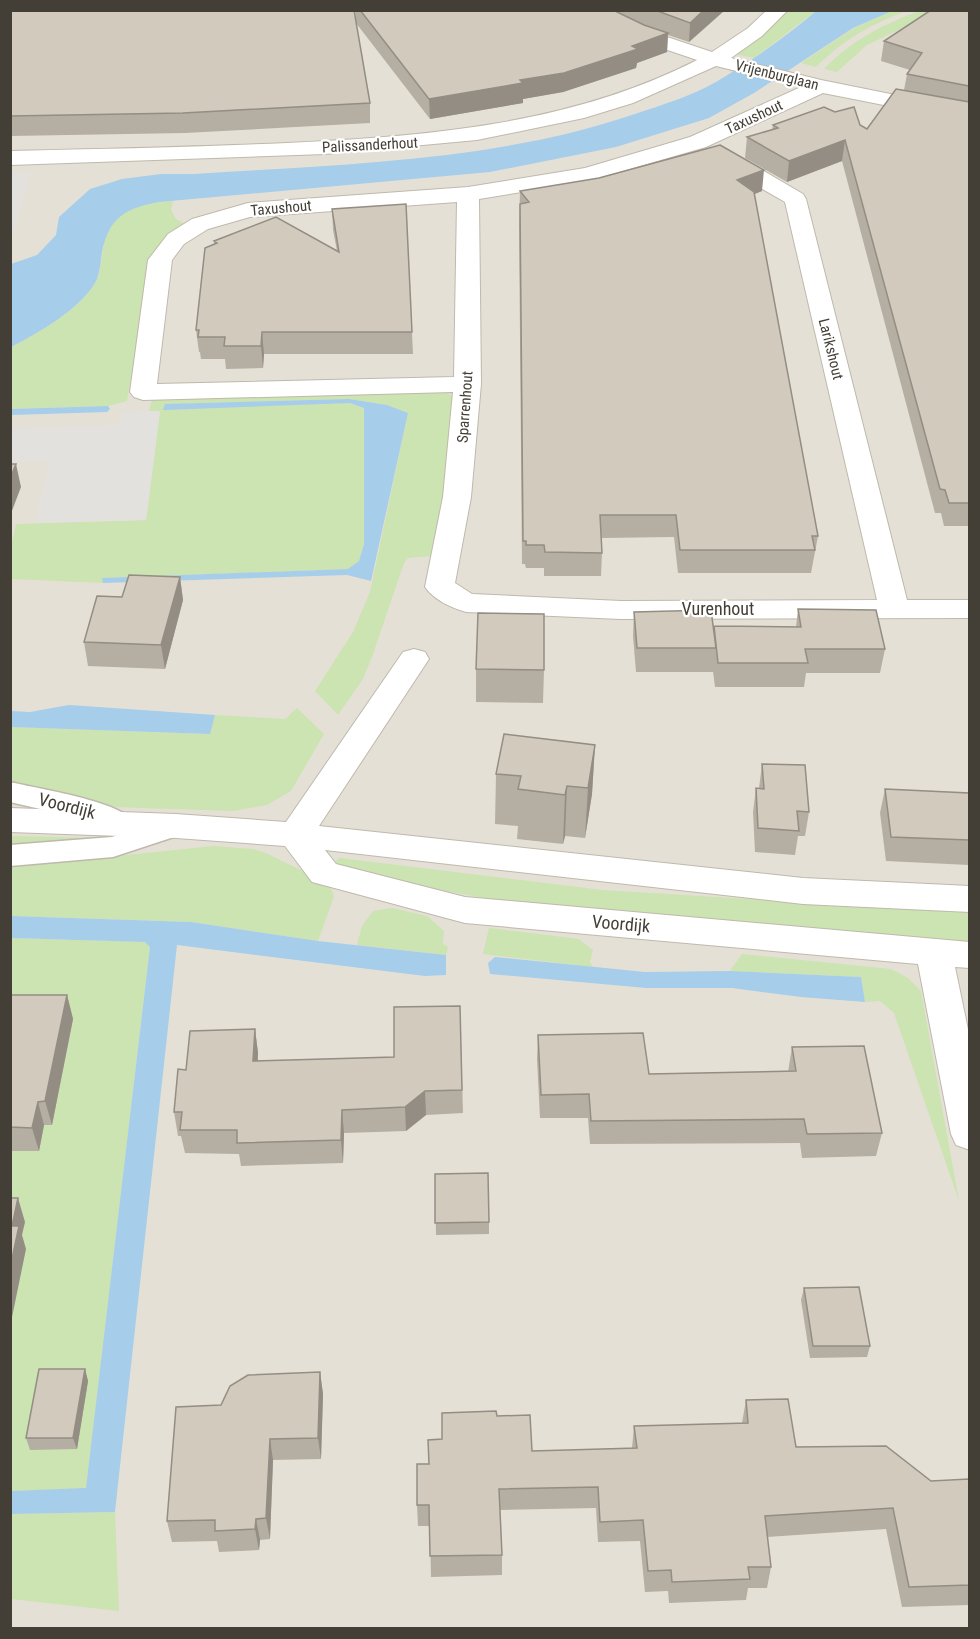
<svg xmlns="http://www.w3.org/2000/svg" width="980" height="1639" font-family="'Roboto Condensed',sans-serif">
	<rect width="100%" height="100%" fill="#f2eee6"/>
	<!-- residential -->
	<path fill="#e5e0d5" d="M11,11H969V1628H11Z"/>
	<!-- green -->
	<path fill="#cce3b2" d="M786,11H816L754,58L735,54Z
		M892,11H907C871,24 843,40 816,67L801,63L854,28Z
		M919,11H947L909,25L867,45L837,72L824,69C852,40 882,25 919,11Z
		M173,201L171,210L176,219L187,225L150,260L127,401L108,406L11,409V347C37,334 84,307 97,279C102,267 102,251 105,238C112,209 148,202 173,201Z
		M444,391L452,396L455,403L446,499L432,556L408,558L404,563L372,657L363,679L338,715L315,691L353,632L370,592L408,413L387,405L349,399L165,404L350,403L365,408L364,544L359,561L349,569L103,578V583L11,579V547L16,524L146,520L160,411H149L152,400L155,397Z
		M297,708L324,734L291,791L267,805L233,811L111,807L11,783V727L209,734L215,715L285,719Z
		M11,836L101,838L11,849Z
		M213,846L253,849L266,853L329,884L334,896L318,941L191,922L11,916V867Z
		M340,858L603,890L969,913V944L517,904L386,880L338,864L335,861Z
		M392,908L427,916L444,931L443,944L448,947L446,955L357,945L362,926L373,911Z
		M489,928L579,939L593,950L590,962L593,967L483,954Z
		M10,938L146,942L150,947L86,1489L11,1491Z
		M742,954L891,969L908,978L921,991L959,1201L894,1013L880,1001L865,1002L861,977L730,971Z
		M115,1512L119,1611L11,1599V1514Z"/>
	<!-- parking -->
	<path fill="#e3e1de" d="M30,172L11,244V173Z
		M160,411L146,520L36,523L49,461H11V428L119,425L122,412Z"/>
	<!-- water -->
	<path fill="#a6cdea" d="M816,11H892L853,28L754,93L709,118L616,147L490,172L159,202C126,208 109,217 102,252C101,260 100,271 97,279C84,307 37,334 11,347V264L37,255L56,235L59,217L90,189L122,179L161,174H194C342,164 494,162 635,114C662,105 691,96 716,82C750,62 786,37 816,11Z
		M349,399L387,405L408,413L371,581L347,575L103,583L102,578L348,569L359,561L364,544V408L350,403L163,410L165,404Z
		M108,406L110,409L107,412L11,415V409Z
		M69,705L215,715L210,734L11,727V711L30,712Z
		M11,916L191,922L318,941L446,955V975L425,976L177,945L115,1512L11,1514V1491L86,1488L150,947L145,942L11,938Z
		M495,957L645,972L730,971L861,977L865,1002L801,997L732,988H646L490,974L488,963Z"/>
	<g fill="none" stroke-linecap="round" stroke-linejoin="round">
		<defs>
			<path id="service" d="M10,782C38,789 123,801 136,824L133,830L176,816L186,819L190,826L186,833L113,857L10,866V845L112,837L121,834L92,821L10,802Z"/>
			<path id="minor" d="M582,10H608L658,34L712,52L748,28L767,10H788L762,36L731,58L821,80L970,110V122L823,93L706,147L588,181L479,199L481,384L471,497L455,583L472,594L621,601L877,600L785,202L717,163L714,158L717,153L725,151L733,153L803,194L806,199L907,600H970V618L621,619L466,612C452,608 434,600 425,587L443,497L453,392L143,400L134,397L130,392L148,260L168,234L192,219L248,203L468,187L585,168L690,137L801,87L716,66L633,103L584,118L477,140L325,154L10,165V151C103,149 195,147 287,143C428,136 570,125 697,60L644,42L584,14ZM457,202L454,377L157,384L172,260L184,244L208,229L250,217Z
				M414,649L425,652L429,659L319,826L803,878L970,886V912L803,904L325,850L336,864L465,897L970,942V968L955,967L970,1039V1150L956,1145L951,1134L918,964L465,923L312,882L285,846L176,838L10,832V808L176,814L286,822L403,652Z"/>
		</defs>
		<!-- service casing -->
		<use href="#service" stroke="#bfb9ac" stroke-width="3"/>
		<!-- minor casing -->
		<use href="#minor" stroke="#bfb9ac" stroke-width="2"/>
		<!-- service -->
		<use href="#service" fill="#fff" fill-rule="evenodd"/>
		<!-- minor -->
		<use href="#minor" fill="#fff" fill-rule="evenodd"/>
	</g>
	<!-- wall -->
	<path fill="#b5aea2" d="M10,10L356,20L355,10H613L644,25L614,10H725L689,42L668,35L667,52L637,63L636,68L563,92L523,99V103L430,119L356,23L370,103V123L185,133L10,136Z
		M969,10V526H944L941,513H935L842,161L787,182L745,158L747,137L772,130L773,125H860L867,129L904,90L907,74L910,70L881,61L884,41Z
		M520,191H762L754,194L818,536L811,573H678L674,537L601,538L602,553L601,576H544V568H526L525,564H522L519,225Z
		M406,204L413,354H264L263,368L226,369L225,359H201L200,352H199L196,330L214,244V241L337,251L333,230L332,209Z
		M180,577L183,600L165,669L88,666L84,642L122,597Z
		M798,609L885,649L880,673H806L804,687H715L713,671V672H636L633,636L634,612L713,627H796Z
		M476,669L544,670L543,703L476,702Z
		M595,745L592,794L585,838L565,836L563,844L517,839L518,826L495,824L496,774Z
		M762,764L809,812L805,836H798L795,855L755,852L753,812L756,788H759Z
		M885,789L969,793V865L886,861L880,813Z
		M10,995H67L73,1019L52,1125H44L39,1151H10Z
		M460,1006L463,1113L426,1115L406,1131L344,1133L343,1163L241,1166L239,1154L185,1153L181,1136H178L174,1112L186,1070L255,1029L258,1053V1061L394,1057Z
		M538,1035L649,1074L788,1072L792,1047L882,1133L876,1156L802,1158L800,1143L590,1144L588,1118H540L537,1059Z
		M435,1174L489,1222V1234L436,1235Z
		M804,1288L870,1346L867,1357L810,1358L801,1300Z
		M85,1369L88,1381L77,1449L30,1450L26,1438Z
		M320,1372L323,1394L321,1459L273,1460L270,1539L260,1540L259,1550L219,1552L217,1541L172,1542L167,1521L221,1405Z
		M746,1400L796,1447L931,1481L969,1479V1605L902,1607L886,1529L767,1537L771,1567L767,1588H748L746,1600L669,1603L668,1591L645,1592L640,1541L598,1542L596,1508L500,1510L502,1555V1575L431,1577L430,1526H418L417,1505L429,1464L442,1439L497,1416L532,1451L632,1448L634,1426L742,1423Z"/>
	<!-- shaded-wall -->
	<path fill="#938d84" d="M704,10H725L689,42L690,23Z
		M668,33L667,52L637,63L636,68L563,92L523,99V103L430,119L429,99L520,80Z
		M845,140L842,161L787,182L789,161Z
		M764,170L762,191L735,202L737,180Z
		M262,332L264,354L263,368L261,346Z
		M16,464L21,487L10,516V479Z
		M180,577L183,600L165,669L161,645Z
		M595,745L592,794L585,838L588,788Z
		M567,786L565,836L563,844L565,795Z
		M67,995L73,1019L52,1125L45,1101Z
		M255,1029L258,1053L256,1085L253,1061Z
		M425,1091L426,1115L406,1131L405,1107Z
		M38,1102L44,1125L39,1151L32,1128Z
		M342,1110L344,1133L343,1163L341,1140Z
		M18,1198L25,1222L22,1235L26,1249L10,1327V1268L12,1226Z
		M85,1369L88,1381L77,1449L73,1438Z
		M320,1372L323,1394L321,1459L318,1438Z
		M270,1439L273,1460L270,1539L266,1518Z
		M256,1519L260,1540L259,1550L255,1529Z"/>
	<!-- building -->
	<path fill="#d2cabc" stroke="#938d84" stroke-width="1.5" d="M10,10H354L370,103L183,113L10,116Z
		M360,10H613L644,25L668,33L632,46L638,49L564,73L520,80L523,83L429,99Z
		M655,10H704L690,23Z
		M931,10H969V86L907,74L922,53L884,41Z
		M896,89L969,102V503H949L945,490L940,489L845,140L789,161L747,137L778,128L773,125L824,107L835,112L854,107L860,125L867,129Z
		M720,145L764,170L737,180L754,192L818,536H812L815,550H680L676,515H600L602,553L545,552L544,545H526V541H523L520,204L529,202L520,191L599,178Z
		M406,204L412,332H262L261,346H224L225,337H198L199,330H196L205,248L217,243L214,241L276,217L339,252L332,209Z
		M10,464H16L10,479Z
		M129,575L180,577L161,645L84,642L97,596L122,597Z
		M798,609L876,610L885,649H805L808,663H718L714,626L801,627Z
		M711,610L716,648H637L634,612Z
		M478,613L544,614V670L476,669Z
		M504,734L595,745L588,788L567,786L565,795L518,789L521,776L496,774Z
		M762,764L805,765L809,812L797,811L799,831L758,828L756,788L764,789Z
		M885,789L969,793V840L891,837Z
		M10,995H67L45,1101L38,1102L32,1128L10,1127Z
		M460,1006L462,1090L425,1091L405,1107L342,1110L341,1140L237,1143V1130H180L182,1112H174L178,1069L186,1070L190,1031L255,1029L253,1061L394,1057V1007Z
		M643,1033L649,1074L796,1071L792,1047L864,1046L882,1133L807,1134L804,1119L591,1121L589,1094L541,1095L538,1035Z
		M488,1173L489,1222L435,1223V1174Z
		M10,1198H18L12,1226H19L10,1268Z
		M859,1287L870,1346H813L804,1288Z
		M39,1369H85L73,1438H26Z
		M320,1372L318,1438L270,1439L266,1518L256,1519L255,1529L215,1531V1520L167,1521L176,1407L221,1405L230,1386L248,1375Z
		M788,1399L796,1447L886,1446L931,1481L969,1479V1585L909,1587L893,1508L765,1516L771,1567H748L750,1579L672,1582L671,1570L648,1571L643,1520L600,1522L598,1487L499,1489L502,1555L430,1556L429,1505H417V1464H429L428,1440L442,1439V1413L496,1411L497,1416L530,1415L532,1451L637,1448L634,1426L748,1423L746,1400Z"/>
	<g text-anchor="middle" stroke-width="4.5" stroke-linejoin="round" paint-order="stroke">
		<!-- far-street labels -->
		<g font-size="15" fill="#443f36" stroke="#fff">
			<text transform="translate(777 75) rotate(14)" y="5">Vrijenburglaan</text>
			<text transform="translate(754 117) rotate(-25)" y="5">Taxushout</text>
			<text transform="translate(370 145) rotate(-3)" y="5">Palissanderhout</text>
			<text transform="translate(281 208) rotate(-5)" y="5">Taxushout</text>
			<text transform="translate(831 349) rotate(76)" y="5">Larikshout</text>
			<text transform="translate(465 407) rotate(-86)" y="5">Sparrenhout</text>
		</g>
		<!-- street labels -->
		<g font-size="18" fill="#443f36" stroke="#fff">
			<text x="718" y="615">Vurenhout</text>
			<text transform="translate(67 806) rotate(14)" y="6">Voordijk</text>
			<text transform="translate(621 924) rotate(5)" y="6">Voordijk</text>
		</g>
	</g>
	<!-- border -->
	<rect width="980" height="1639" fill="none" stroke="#443f36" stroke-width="24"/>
</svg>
